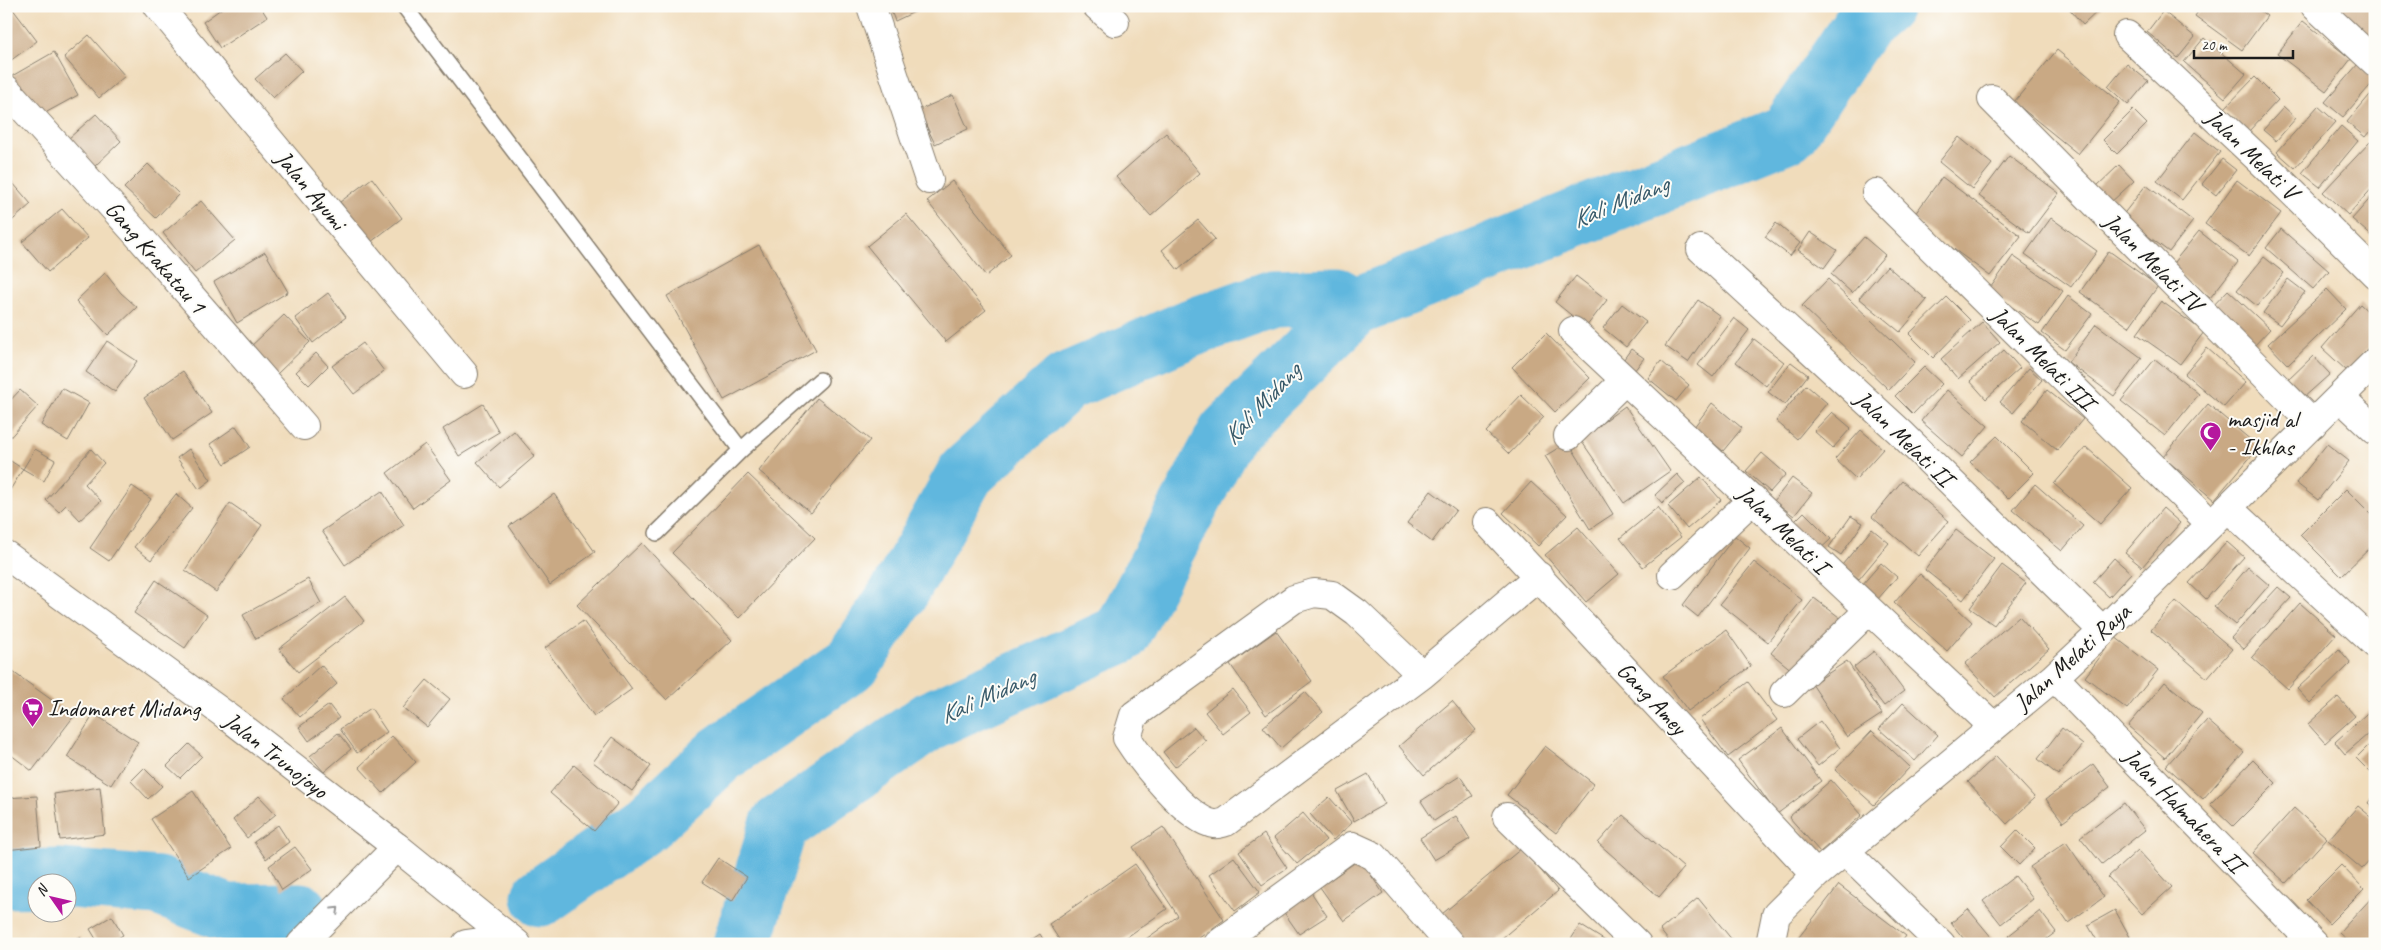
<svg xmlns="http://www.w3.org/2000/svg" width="2381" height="950" font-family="Caveat,sans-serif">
	<rect width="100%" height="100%" fill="#fdfcf7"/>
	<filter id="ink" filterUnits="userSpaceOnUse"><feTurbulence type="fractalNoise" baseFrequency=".02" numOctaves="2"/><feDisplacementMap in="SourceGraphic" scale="10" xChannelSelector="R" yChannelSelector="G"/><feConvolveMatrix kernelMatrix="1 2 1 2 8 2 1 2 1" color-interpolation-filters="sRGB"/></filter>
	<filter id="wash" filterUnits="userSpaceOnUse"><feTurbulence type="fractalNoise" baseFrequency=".0096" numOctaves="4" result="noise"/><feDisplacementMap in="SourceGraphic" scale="20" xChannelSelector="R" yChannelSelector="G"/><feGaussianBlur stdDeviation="1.12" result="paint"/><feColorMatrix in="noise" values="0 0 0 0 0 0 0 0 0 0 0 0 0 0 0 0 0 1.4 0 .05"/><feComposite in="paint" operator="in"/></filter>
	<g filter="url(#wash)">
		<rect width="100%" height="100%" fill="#f0dcbb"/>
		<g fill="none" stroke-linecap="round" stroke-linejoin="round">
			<!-- river -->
			<path stroke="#61b7de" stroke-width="59" d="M6,879L60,878L158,886L227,913L300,912
				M541,897L648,822L721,754L853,662L902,588L966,473L1066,382L1191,328L1273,299L1337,297L1355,307
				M742,944L779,825L931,720L1121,634L1227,433L1355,307L1788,133L1862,24L1883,6"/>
		</g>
		<g id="blocks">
			<!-- building -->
			<path fill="#c9a984" d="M225,6H260L267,17L220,48L203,22Z
				M889,6H927L895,21Z
				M2067,6H2103L2083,25Z
				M2202,6H2254L2267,16L2242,50L2195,16Z
				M2326,6H2375V48Z
				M12,8L37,41L6,64V13Z
				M2163,11L2195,37L2178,58L2147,32Z
				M2303,21L2351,59L2326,91L2277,54Z
				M89,35L125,76L99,98L64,57Z
				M2204,38L2246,74L2225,98L2184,62Z
				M2057,50L2120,102L2078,154L2014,102Z
				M54,52L78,95L36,118L12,76Z
				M285,53L302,71L273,98L255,79Z
				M2127,64L2148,81L2128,105L2108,87Z
				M2358,64L2375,80L2343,117L2325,102Z
				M2255,77L2278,100L2248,132L2224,109Z
				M2375,89V125L2365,137L2347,122Z
				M953,95L968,129L935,144L919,110Z
				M2318,106L2336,122L2295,168L2277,152Z
				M2284,107L2296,118L2276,141L2263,130Z
				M2133,110L2147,124L2117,154L2103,140Z
				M96,114L121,141L94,167L68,139Z
				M2341,126L2358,141L2320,187L2302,173Z
				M2195,132L2220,152L2182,200L2157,181Z
				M1166,133L1200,173L1151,216L1116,177Z
				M1959,137L1992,164L1972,189L1939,162Z
				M2370,142L2375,146V185L2348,215L2323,192Z
				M2009,156L2059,193L2029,233L1979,196Z
				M2222,159L2236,170L2216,195L2202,184Z
				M148,164L179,194L156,218L124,188Z
				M2119,165L2134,181L2109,204L2095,188Z
				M6,175L31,204L6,226Z
				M1942,177L2021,236L1990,276L1912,218Z
				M372,178L402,218L371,242L340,202Z
				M2237,180L2281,213L2249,256L2205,224Z
				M952,181L1011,255L986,276L927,201Z
				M2146,185L2193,221L2169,252L2122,216Z
				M2375,193V239L2352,219Z
				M201,201L235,240L195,273L163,233Z
				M62,209L88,238L48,272L22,242Z
				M906,214L986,310L946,342L867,246Z
				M2051,218L2097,251L2071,287L2025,254Z
				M1198,220L1215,239L1178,270L1162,250Z
				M1776,223L1800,243L1790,256L1765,237Z
				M2281,229L2329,271L2313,289L2266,248Z
				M2199,231L2238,262L2210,298L2170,267Z
				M1810,232L1837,250L1824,268L1798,250Z
				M1864,237L1885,255L1852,293L1831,274Z
				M759,245L816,350L724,400L667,296Z
				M2109,251L2158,286L2129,327L2080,292Z
				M265,252L288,292L237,323L214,282Z
				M2013,256L2063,291L2039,325L1988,291Z
				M2264,257L2284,273L2257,306L2237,290Z
				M1887,266L1927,300L1900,332L1859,298Z
				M105,273L121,293L137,307L108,335L76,301Z
				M1576,276L1607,300L1586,327L1555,302Z
				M1828,279L1915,362L1889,390L1802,306Z
				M2288,279L2305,292L2280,325L2263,313Z
				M2327,289L2346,309L2288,365L2268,344Z
				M2228,290L2270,329L2254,346L2212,307Z
				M328,293L346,317L313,343L295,318Z
				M2068,296L2092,314L2065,350L2042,333Z
				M1947,297L1970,320L1933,358L1909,334Z
				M1698,300L1720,316L1688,362L1665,346Z
				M2161,301L2204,332L2180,364L2137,334Z
				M1622,304L1646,322L1626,347L1603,328Z
				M2360,304L2375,318V340L2347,371L2322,348Z
				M284,315L310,342L276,375L249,348Z
				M1734,318L1749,330L1713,377L1698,365Z
				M1982,322L2000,342L1958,379L1941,359Z
				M2096,324L2142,358L2114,396L2068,362Z
				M1546,333L1590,378L1555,412L1512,367Z
				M1754,339L1784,362L1766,386L1736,362Z
				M107,341L137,361L115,392L86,372Z
				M363,343L384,371L354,394L332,366Z
				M2207,348L2246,382L2224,407L2185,374Z
				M1631,349L1644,358L1631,375L1619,366Z
				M2004,350L2020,368L1986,399L1970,381Z
				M316,353L328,366L309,385L296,372Z
				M2313,356L2330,374L2302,399L2286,382Z
				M2155,359L2199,394L2165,436L2121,401Z
				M1661,361L1689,385L1676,401L1648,378Z
				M1791,362L1808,375L1785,405L1768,392Z
				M1924,367L1942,384L1913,414L1895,396Z
				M2029,368L2042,380L2013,413L2000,402Z
				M183,371L212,413L172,440L144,398Z
				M1806,385L1827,403L1797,439L1776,421Z
				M62,388L89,403L68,441L41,425Z
				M20,390L38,406L6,442V405Z
				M1947,390L1988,426L1962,457L1921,421Z
				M2047,390L2083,419L2057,450L2022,421Z
				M1521,395L1544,417L1509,454L1486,432Z
				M817,398L870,440L811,513L759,471Z
				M1712,403L1742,428L1723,451L1694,427Z
				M483,404L499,432L459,456L443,429Z
				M2208,404L2259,447L2214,500L2163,457Z
				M1625,406L1670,471L1624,503L1580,439Z
				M1832,412L1851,428L1833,448L1814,431Z
				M236,426L250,447L225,464L210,444Z
				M1861,430L1883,449L1856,479L1835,459Z
				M514,431L535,456L499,487L477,462Z
				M1997,436L2034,473L2008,499L1970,462Z
				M1568,442L1613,514L1590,529L1545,456Z
				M425,444L451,480L413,508L387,473Z
				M2327,444L2349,461L2318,500L2296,483Z
				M2086,447L2132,488L2100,524L2054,484Z
				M35,449L55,460L44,481L23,469Z
				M91,449L104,463L85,484L101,501L80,520L66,505L59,512L46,500Z
				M189,449L211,480L199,489L177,458Z
				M1762,453L1786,474L1770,492L1746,471Z
				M6,458L23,469L10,490L6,487Z
				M748,474L815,538L739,618L672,553Z
				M1677,474L1685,483L1662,503L1655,495Z
				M1701,477L1721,500L1687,529L1668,506Z
				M1792,478L1812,493L1794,516L1774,501Z
				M1902,481L1949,521L1918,556L1872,517Z
				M1531,482L1567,515L1538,546L1503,513Z
				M2035,484L2083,526L2062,551L2013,510Z
				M132,486L151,499L109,561L90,548Z
				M2346,489L2375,518V543L2341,576L2300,535Z
				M382,491L404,525L345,565L322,531Z
				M1431,491L1456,510L1432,542L1407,523Z
				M176,494L192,508L151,560L134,547Z
				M554,494L595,552L550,585L509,526Z
				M230,503L262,525L216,592L185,570Z
				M1658,507L1681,537L1643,567L1620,538Z
				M2163,508L2180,523L2142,567L2125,553Z
				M1804,512L1831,539L1817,552L1791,525Z
				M1851,516L1863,523L1841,555L1829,547Z
				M1578,527L1619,574L1586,602L1545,555Z
				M1872,529L1889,543L1859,579L1842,565Z
				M1956,530L1994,559L1963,600L1925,570Z
				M1735,536L1750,548L1698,617L1683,605Z
				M2227,542L2244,557L2206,599L2189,583Z
				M642,543L732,640L667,700L577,605Z
				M2114,558L2131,573L2109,597L2093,582Z
				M1754,562L1802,600L1768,642L1720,604Z
				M1881,563L1897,577L1877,600L1861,586Z
				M2002,565L2026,583L1994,625L1970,608Z
				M2248,567L2269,585L2235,625L2214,607Z
				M1920,574L1972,622L1947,651L1894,603Z
				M308,579L321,603L256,639L243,615Z
				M156,580L207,615L185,648L134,613Z
				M2278,587L2291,598L2244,649L2231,638Z
				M345,597L364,621L298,672L279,649Z
				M1814,598L1843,620L1799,676L1771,653Z
				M2176,601L2232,649L2207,678L2151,630Z
				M2300,603L2336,635L2288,689L2252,657Z
				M2019,616L2049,649L1995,697L1965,664Z
				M583,621L632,689L594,716L545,648Z
				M1726,630L1751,666L1688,711L1663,676Z
				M1276,631L1312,681L1266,715L1230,664Z
				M2115,637L2158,670L2127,709L2085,677Z
				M2339,649L2351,663L2310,703L2297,689Z
				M1874,651L1904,691L1884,706L1854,667Z
				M1847,661L1882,714L1847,737L1812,684Z
				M321,665L337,684L300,717L284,699Z
				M6,667L74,716L32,771L6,751Z
				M427,680L450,699L427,727L403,708Z
				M1748,682L1777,720L1728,757L1700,719Z
				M2165,682L2202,713L2165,758L2128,726Z
				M1233,689L1251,712L1223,734L1205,712Z
				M1305,692L1323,712L1281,748L1263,727Z
				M2338,697L2355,716L2325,743L2308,724Z
				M1452,701L1476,730L1424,775L1399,746Z
				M1903,703L1938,735L1915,761L1879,729Z
				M329,705L339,718L309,741L299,727Z
				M2375,706V728L2345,754L2335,742Z
				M371,708L387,732L357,753L340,729Z
				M94,714L138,742L111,785L67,757Z
				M2207,720L2244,752L2203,799L2166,766Z
				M1820,721L1840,748L1818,766L1797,739Z
				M1194,727L1206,741L1175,767L1163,752Z
				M1782,728L1821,781L1777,814L1738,760Z
				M2062,728L2083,745L2058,775L2038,759Z
				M1872,731L1910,767L1874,805L1835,770Z
				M338,733L351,749L324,772L310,756Z
				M392,736L416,762L383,793L359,767Z
				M612,737L651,766L632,791L593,762Z
				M2375,739V775L2374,776L2356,758Z
				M189,744L202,756L180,778L167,766Z
				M1545,746L1594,784L1556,833L1507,795Z
				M1996,756L2035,798L2007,824L1968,782Z
				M2253,760L2276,783L2233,826L2210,804Z
				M2093,764L2110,787L2063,822L2046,799Z
				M574,765L618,803L594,831L550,793Z
				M144,768L162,786L148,799L131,781Z
				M1368,774L1385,804L1354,821L1337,791Z
				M1460,776L1473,796L1434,821L1421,801Z
				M1831,780L1862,815L1820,852L1789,817Z
				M100,787L105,834L60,840L54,794Z
				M193,791L231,849L189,877L151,819Z
				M2375,793V808L2368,803Z
				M37,796L41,846L6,850V798Z
				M259,796L276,814L247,838L233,820Z
				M1329,797L1352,823L1333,840L1310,814Z
				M2124,803L2145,830L2102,864L2080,837Z
				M2358,806L2375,820V855L2362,869L2328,840Z
				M2294,808L2327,838L2286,883L2253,853Z
				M1303,813L1326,840L1297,864L1274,838Z
				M1623,815L1684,868L1659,897L1598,843Z
				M1456,816L1470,839L1434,860L1420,838Z
				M278,825L289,842L266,859L254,842Z
				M1163,827L1224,920L1191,944H1139L1178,916L1133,847Z
				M2017,830L2035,848L2019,865L2001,847Z
				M1264,834L1287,868L1262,885L1239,852Z
				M2066,842L2104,897L2068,923L2030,867Z
				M295,847L312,869L282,890L269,866Z
				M1522,848L1558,891L1495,944H1467L1442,914Z
				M2138,850L2172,887L2142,914L2108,877Z
				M1234,857L1260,892L1235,911L1209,875Z
				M718,858L747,877L732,901L702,882Z
				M1360,859L1383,893L1344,921L1320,887Z
				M1135,864L1167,909L1117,944H1062L1049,924Z
				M2341,865L2364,889L2329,924L2306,900Z
				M2015,876L2033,899L2001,924L1983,901Z
				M1839,885L1906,936L1900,944H1800L1796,941Z
				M1311,892L1327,916L1299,934L1283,911Z
				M2375,894V939L2370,944H2351L2339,933Z
				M1698,898L1733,941L1730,944H1671L1660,930Z
				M1968,909L1997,944H1968L1951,923Z
				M2115,910L2130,937L2118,944H2099L2088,925Z
				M2040,911L2056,932L2040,944H2014L2008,936Z
				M112,916L123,935L108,944H99L90,929Z
				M1580,925L1607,942L1606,944H1568Z
				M1040,934L1046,944H1025Z
				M80,937L83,944H66Z"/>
		</g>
	</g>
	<g filter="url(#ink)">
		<use href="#blocks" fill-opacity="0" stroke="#867c6c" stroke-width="1"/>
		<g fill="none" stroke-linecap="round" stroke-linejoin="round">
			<defs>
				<path id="lane" d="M404,6L741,450L657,533
					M741,450L820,380"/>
				<path id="street" d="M158,6L464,374
					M871,6L929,180
					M1097,6L1115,22
					M2315,6L2375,62
					M2127,35L2264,164L2375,274
					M6,89L137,234L304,426
					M1992,99L2313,424
					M1876,193L2211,524
					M1701,249L1900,432L2103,631
					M1573,331L1994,727
					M2340,397L2375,430
					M1568,436L1625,380
					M2228,508L2375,644
					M1487,522L1816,875
					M1672,575L1753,499
					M1422,675L1357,613L1332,595L1314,593L1294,599L1134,715L1127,738C1141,760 1188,821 1214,824C1217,825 1222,823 1226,822L1422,675L1539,576
					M2054,677L2314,944
					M1784,693L1868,611
					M1507,817L1637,944
					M1846,852L1941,944
					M1218,944L1352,846L1374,856L1450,944
					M1770,944L1776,915L1816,875L2054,677L2103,631L2375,362"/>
				<path id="secondary" d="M301,944L397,847
					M466,944L509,938"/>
				<path id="primary" d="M6,555L235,722L397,847L517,944"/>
			</defs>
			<!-- lane casing -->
			<use href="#lane" stroke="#867c6c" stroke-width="18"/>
			<!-- street casing -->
			<use href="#street" stroke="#867c6c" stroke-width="30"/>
			<!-- secondary casing -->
			<use href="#secondary" stroke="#867c6c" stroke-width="30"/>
			<!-- primary casing -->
			<use href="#primary" stroke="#867c6c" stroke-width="30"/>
			<!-- lane -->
			<use href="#lane" stroke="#fff" stroke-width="15"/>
			<!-- street -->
			<use href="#street" stroke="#fff" stroke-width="28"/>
			<!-- secondary -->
			<use href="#secondary" stroke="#fff" stroke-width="28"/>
			<!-- primary -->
			<use href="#primary" stroke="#fff" stroke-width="28"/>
		</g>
		<!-- one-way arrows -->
		<defs><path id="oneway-chevron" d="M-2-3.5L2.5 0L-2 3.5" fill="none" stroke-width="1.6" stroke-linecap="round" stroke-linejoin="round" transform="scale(1.25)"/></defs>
		<use stroke="#999" href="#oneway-chevron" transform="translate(336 910) rotate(-44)"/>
	</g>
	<!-- icons -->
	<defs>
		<symbol id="mosque-pin" viewBox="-11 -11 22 30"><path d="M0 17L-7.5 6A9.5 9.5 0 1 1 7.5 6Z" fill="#b5179e" stroke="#fdfcf7"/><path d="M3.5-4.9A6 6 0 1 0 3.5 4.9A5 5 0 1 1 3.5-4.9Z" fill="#fff"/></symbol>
		<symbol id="supermarket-pin" viewBox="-11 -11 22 30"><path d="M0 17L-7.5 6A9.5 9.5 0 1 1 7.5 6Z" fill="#b5179e" stroke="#fdfcf7"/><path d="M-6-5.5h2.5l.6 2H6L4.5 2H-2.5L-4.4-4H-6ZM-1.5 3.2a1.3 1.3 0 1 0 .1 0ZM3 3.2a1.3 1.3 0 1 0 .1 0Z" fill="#fff"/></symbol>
	</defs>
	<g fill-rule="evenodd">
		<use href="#mosque-pin" x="2198" y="420" width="25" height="34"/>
		<use href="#supermarket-pin" x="20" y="696" width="25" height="34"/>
	</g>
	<g text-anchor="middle" stroke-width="4" stroke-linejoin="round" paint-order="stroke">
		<!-- street labels -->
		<g font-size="24" fill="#1c1c1c" stroke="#fdfcf7">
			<text transform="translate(2252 154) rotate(44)" y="8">Jalan Melati V</text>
			<text transform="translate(311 190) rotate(50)" y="8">Jalan Ayumi</text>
			<text transform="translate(156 257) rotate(49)" y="8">Gang Krakatau 1</text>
			<text transform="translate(2153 262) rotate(45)" y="8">Jalan Melati IV</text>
			<text transform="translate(2043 358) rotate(45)" y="8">Jalan Melati III</text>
			<text transform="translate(1904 438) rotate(44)" y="8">Jalan Melati II</text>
			<text transform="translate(1783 529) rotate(44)" y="8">Jalan Melati I</text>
			<text transform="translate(2072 657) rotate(-42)" y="8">Jalan Melati Raya</text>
			<text transform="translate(1652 698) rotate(47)" y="8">Gang Amey</text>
			<text transform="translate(276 755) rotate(38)" y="8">Jalan Trunojoyo</text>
			<text transform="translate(2184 810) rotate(46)" y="8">Jalan Halmahera II</text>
		</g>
		<!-- poi labels -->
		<g font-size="24" fill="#1c1c1c" stroke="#fdfcf7" text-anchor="start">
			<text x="2227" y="427">masjid al<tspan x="2227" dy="28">- Ikhlas</tspan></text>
			<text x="48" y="716">Indomaret Midang</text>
		</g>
		<!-- water labels -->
		<g font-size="25" font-style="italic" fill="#385a6a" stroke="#fdfcf7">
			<text transform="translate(1620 201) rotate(-22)" y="9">Kali Midang</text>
			<text transform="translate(1261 403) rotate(-47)" y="9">Kali Midang</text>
			<text transform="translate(987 695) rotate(-24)" y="9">Kali Midang</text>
		</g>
	</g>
	<!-- margin -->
	<rect width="2381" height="950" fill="none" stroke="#fdfcf7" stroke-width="25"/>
	<!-- north arrow -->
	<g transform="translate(52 898) rotate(304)"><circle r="24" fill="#fdfcf7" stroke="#a3a29f"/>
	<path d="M0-4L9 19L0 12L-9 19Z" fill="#b5179e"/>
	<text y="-8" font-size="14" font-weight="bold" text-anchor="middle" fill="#1c1c1c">N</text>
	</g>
	<!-- scale -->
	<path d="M2194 50v8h99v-8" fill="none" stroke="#1c1c1c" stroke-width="2.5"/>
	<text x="2201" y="50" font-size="15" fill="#1c1c1c" stroke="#fdfcf7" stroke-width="4" paint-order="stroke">20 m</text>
</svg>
